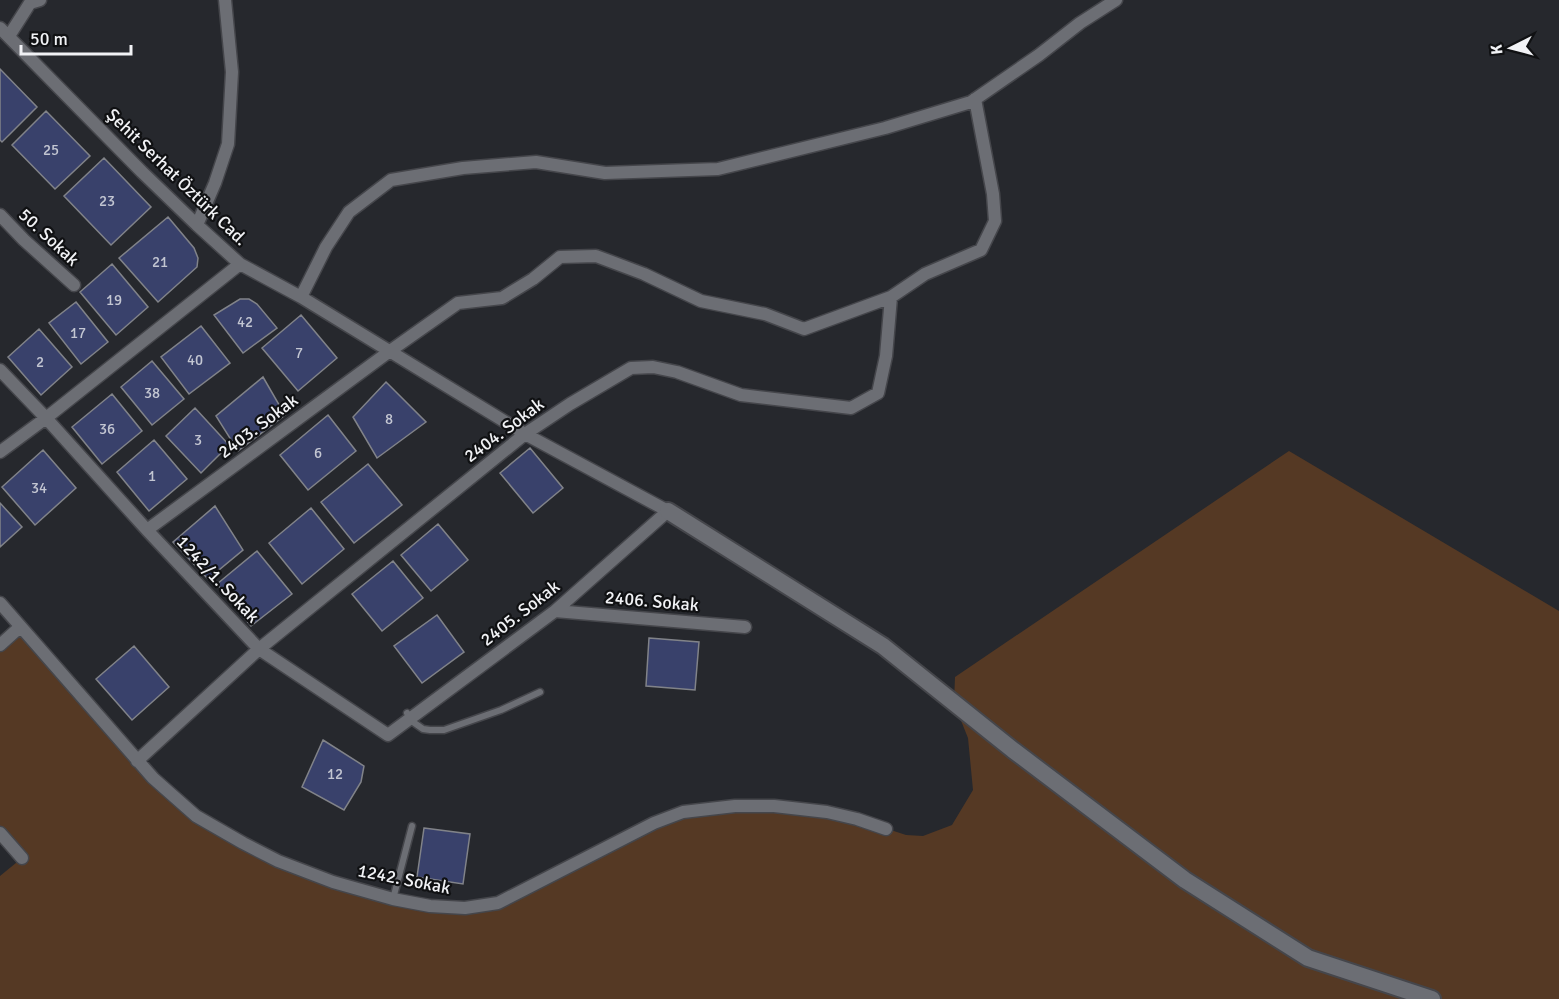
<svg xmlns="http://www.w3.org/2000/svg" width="1559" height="999" font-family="Signika,sans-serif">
	<rect width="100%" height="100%" fill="#26282d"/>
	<!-- green -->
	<path fill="#553924" d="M1289,451L1559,611V999H0V876L22,858L0,833V645L20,627L196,816L278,861L430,906L498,903L654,823L735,806L857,819L906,835L923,836L952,825L973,790L968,738L954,703L955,677Z"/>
	<!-- building -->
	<path fill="#39416b" stroke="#818389" stroke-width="1.5" d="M0,69L37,107L2,142L0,140Z
		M46,111L90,156L55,189L12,145Z
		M104,158L151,207L111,245L64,196Z
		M168,217L194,248L198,258L197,267L158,302L119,258Z
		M112,264L148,307L116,335L80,292Z
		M240,299H249L257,304L277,328L243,353L214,315Z
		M76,302L108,342L81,364L49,323Z
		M301,315L337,358L298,391L262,348Z
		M201,326L230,363L189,394L161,357Z
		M39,329L72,367L41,395L8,357Z
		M152,361L184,399L152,425L121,387Z
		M263,377L285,415L238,451L216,416Z
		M386,382L426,422L377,458L353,417Z
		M112,394L142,431L102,464L72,427Z
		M195,408L229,445L201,473L166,436Z
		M328,415L356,451L308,490L280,455Z
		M154,440L187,479L149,511L117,472Z
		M530,448L563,488L533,513L500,473Z
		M43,450L76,488L35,525L2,487Z
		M368,464L402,505L354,543L321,502Z
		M0,503L22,527L0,547Z
		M215,506L243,550L208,579L173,542Z
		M311,508L344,549L302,584L269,543Z
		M438,524L468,560L431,591L401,555Z
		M257,551L292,594L251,626L217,584Z
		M393,561L423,598L382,631L352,594Z
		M437,615L464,652L422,683L394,646Z
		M649,638L699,642L695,690L646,686Z
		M134,646L169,687L132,720L96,679Z
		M323,740L364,766L361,782L344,810L302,787Z
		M424,828L470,834L463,884L417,877Z"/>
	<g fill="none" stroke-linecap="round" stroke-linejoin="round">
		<defs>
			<path id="lane" d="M407,713L413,722L423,729L430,730H444L501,710L540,692
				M393,899L412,826"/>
			<path id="street" d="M0,28L142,172L197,225L240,264L301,297L525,434L668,511L555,611L388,735L259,649L147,530L46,418L0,370
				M9,36L30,3L40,0
				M0,215L24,240L74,285
				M197,225L215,183L228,144L232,72L225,0
				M301,297L326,247L349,212L391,180L463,168L536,162L605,173L718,169L885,128L971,102L1039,55L1080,23L1116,0
				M0,452L46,418L240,264
				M147,530L390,351L458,303L502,298L533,279L560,257L596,256L644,274L701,301L765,314L804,329L891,297L925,274L981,250L995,221L993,194L975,99
				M0,603L153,778L196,816L243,843L278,861L333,882L393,899L430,906L465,908L498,903L654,823L683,812L735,806H774L827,812L857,819L886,829
				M555,611L745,627
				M0,645L20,627
				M137,761L259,649L525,434L570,404L631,368L653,367L677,372L741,395L851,408L878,393L886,356L891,297
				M0,833L22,858"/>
			<path id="secondary" d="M668,511L883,646L1013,750L1185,880L1308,958L1432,999"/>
		</defs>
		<!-- lane casing -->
		<use href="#lane" stroke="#45464b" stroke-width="9"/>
		<!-- street casing -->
		<use href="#street" stroke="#45464b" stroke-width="15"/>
		<!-- secondary casing -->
		<use href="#secondary" stroke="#45464b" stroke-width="20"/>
		<!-- lane -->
		<use href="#lane" stroke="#6c6e74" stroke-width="6"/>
		<!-- street -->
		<use href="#street" stroke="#6c6e74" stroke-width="12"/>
		<!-- secondary -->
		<use href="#secondary" stroke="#6c6e74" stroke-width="16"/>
	</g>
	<g text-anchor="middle" stroke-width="4.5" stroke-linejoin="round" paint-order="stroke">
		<!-- number labels -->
		<g font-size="15" fill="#c3c6d2">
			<text x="51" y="155">25</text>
			<text x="107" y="206">23</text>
			<text x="160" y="267">21</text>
			<text x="114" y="305">19</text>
			<text x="245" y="327">42</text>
			<text x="78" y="338">17</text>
			<text x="299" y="358">7</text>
			<text x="195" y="365">40</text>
			<text x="40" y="367">2</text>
			<text x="152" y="398">38</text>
			<text x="389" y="424">8</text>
			<text x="107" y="434">36</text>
			<text x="198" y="445">3</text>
			<text x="318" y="458">6</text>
			<text x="152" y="481">1</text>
			<text x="39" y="493">34</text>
			<text x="335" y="779">12</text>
		</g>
		<!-- street labels -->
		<g font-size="18" fill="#f1f2f5" stroke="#101113">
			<text transform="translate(177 177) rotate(44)" y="6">Şehit Serhat Öztürk Cad.</text>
			<text transform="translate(49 237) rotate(43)" y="6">50. Sokak</text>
			<text transform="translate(258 426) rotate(-37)" y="6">2403. Sokak</text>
			<text transform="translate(504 430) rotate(-37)" y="6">2404. Sokak</text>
			<text transform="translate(218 579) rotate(47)" y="6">1242/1. Sokak</text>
			<text transform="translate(652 601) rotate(5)" y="6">2406. Sokak</text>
			<text transform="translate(520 613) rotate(-38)" y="6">2405. Sokak</text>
			<text transform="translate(404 879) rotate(11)" y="6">1242. Sokak</text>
		</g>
	</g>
	<!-- north arrow -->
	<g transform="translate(1511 48) rotate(264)" stroke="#101113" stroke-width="4.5" paint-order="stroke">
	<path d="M0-4.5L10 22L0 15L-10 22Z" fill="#f1f2f5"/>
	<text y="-9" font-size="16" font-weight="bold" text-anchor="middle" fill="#f1f2f5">K</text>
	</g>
	<!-- scale -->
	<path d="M21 45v9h110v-9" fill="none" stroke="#f1f2f5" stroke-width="3"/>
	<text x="30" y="45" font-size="18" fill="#f1f2f5" stroke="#101113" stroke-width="4.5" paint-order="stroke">50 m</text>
</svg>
